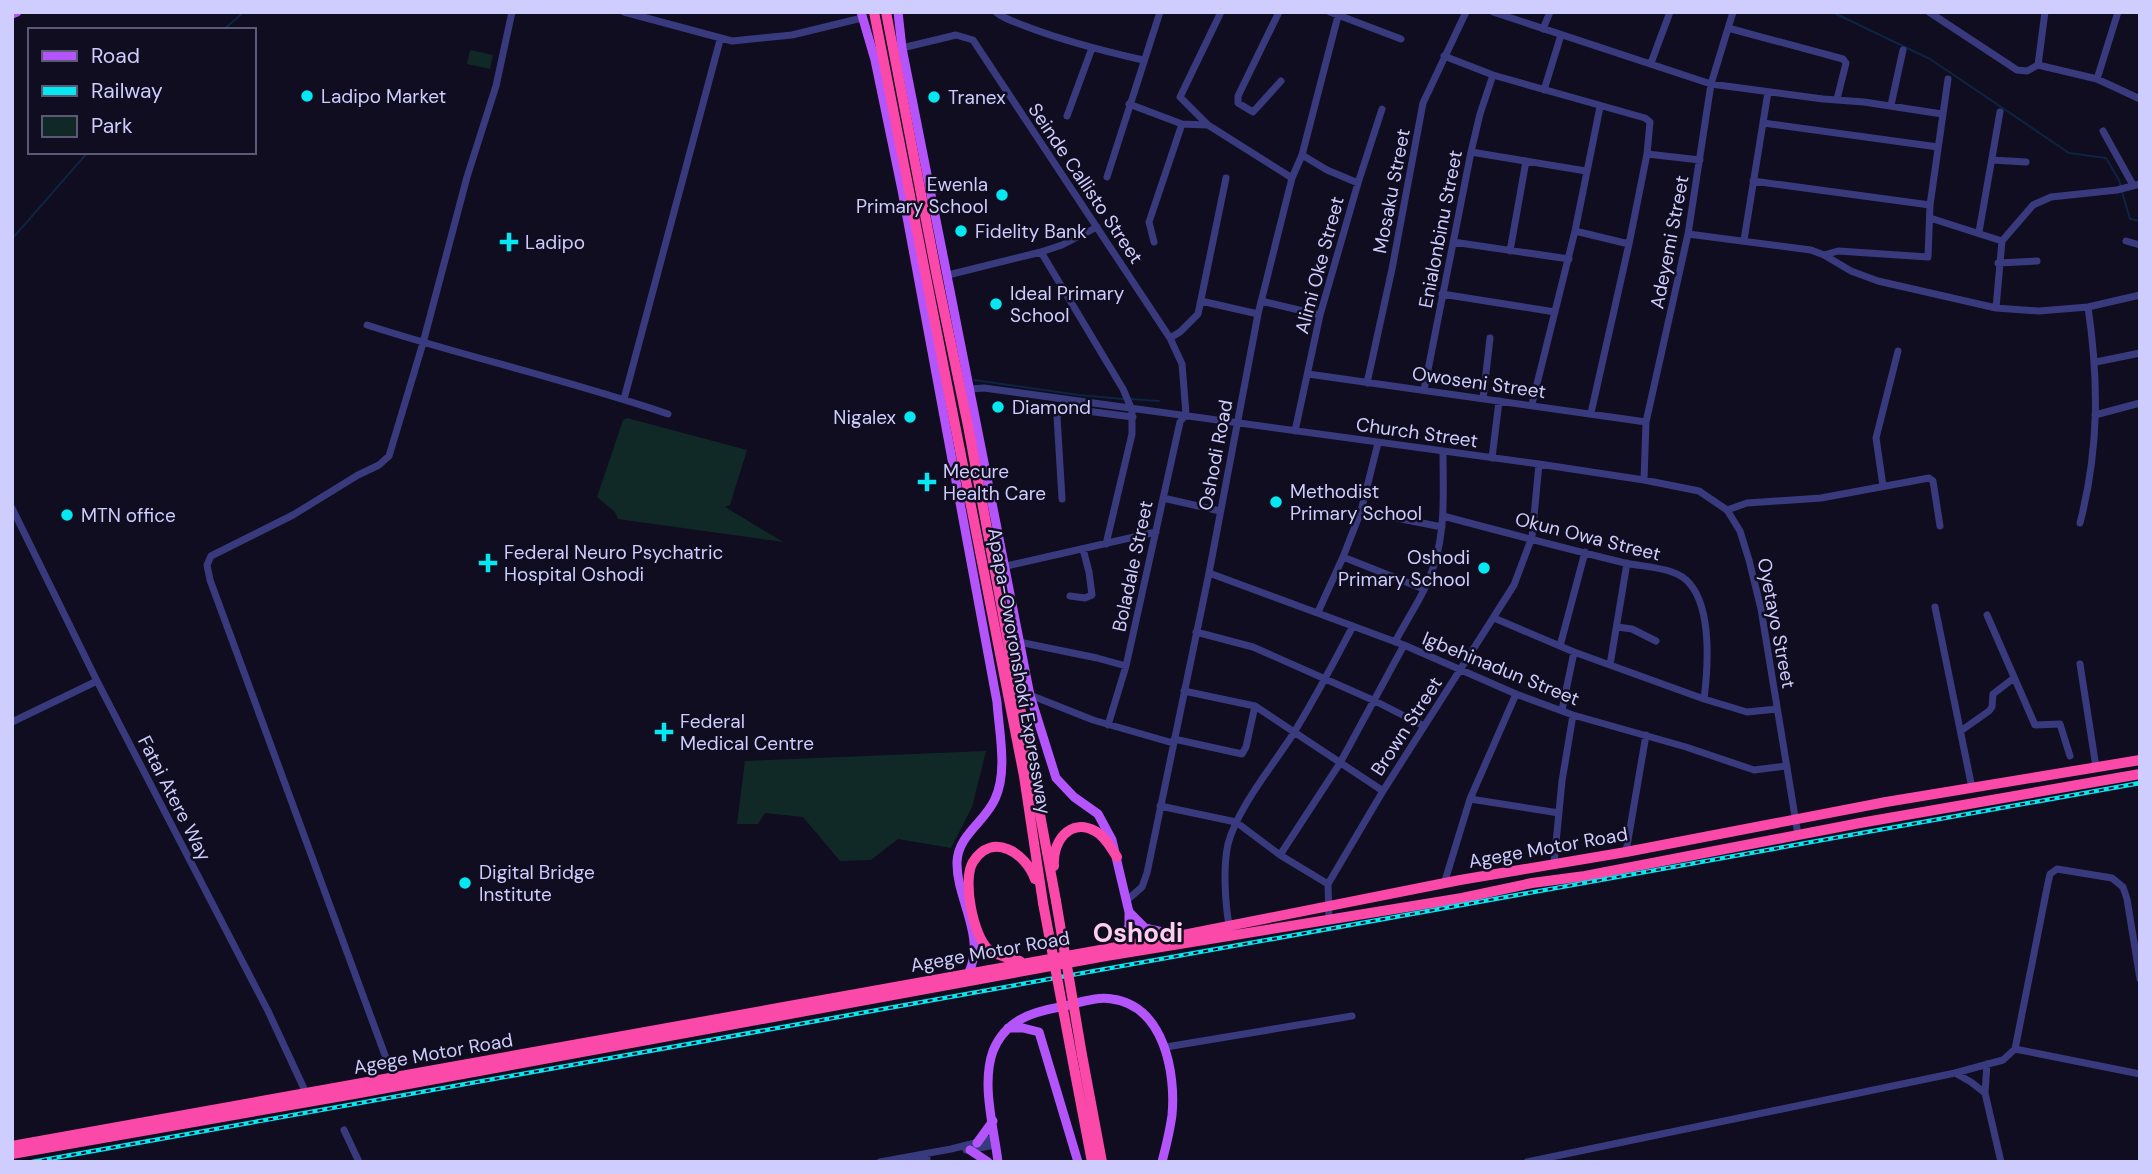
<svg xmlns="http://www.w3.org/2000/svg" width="2152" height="1174" font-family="'DM Sans',sans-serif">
	<rect width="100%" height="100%" fill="#0f0d1f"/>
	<!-- green -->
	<path fill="#102927" d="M470,50L493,55L490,69L467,64Z
		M627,418L747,450L730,505L725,507L783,542L618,519L615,512L597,497L623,420Z
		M986,751L972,807L951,848L898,839L871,860L840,861L803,817L765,813L758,824H737L745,761Z"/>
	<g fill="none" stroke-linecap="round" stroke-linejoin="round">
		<!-- stream -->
		<path stroke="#0d2443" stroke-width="2" d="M1832,12L1930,59L2069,153L2106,158L2119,180L2121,187
			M223,30L244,12
			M2122,192L2130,219L2140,221
			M12,239L88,152
			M974,380L1079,395L1123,399
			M1132,399L1159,401"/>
		<!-- minor -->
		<path stroke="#393a7d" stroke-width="7" d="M624,12L732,41L792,35L862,18
			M996,12C1004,19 1015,22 1025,26C1064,41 1103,51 1143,60
			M1221,12L1180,97L1208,125L1292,178
			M1279,12L1238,96V103L1253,112L1281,81
			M1330,12L1401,39
			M1493,12L1711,84L1823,99L1864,102L1942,114
			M1929,12L2017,70L2027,71L2038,65
			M1728,28L1843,59L1846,63L1837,99
			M1543,29L1550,12
			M902,48L956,35L973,40L1170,338L1182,364L1186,414
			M1444,56L1493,75L1645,118L1650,122L1647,154L1629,244L1591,413
			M1651,63L1670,12
			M2038,65L2097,79L2140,99
			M2038,65L2045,12
			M2097,79L2118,12
			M1544,90L1561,35
			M1129,104L1182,124
			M1891,105L1903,50
			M1067,116L1092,48
			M1763,123L1938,147
			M2103,131L2133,185
			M1471,152L1586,171
			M1647,154L1700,160
			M1302,155L1327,170L1358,183
			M1992,160L2026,162
			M1107,177L1160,12
			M1753,181L1930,205
			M1930,218L2002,241
			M1575,231L1629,244
			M1979,232L2000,112
			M1688,234L1811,250L1824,255L1851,271L1878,281L1996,308L2039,311L2088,307L2140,295
			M1744,240L1768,92
			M2126,241L2140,245
			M1154,242L1149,222L1182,124L1207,125
			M1453,242L1569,259
			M1510,251L1526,161
			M1041,252L1123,389L1132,410V434L1106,544
			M1824,255L1838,251L1928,257L1930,205L1948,79
			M1998,263L2037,261
			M948,275L1041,252L1062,245L1097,227
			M1442,294L1555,312
			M1201,301L1258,314
			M1261,301L1320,315
			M1996,308L2002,241L2033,205L2051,197L2117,190L2140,184
			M367,325C466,357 569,380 668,414
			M1170,338L1180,332L1198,314L1226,178
			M2096,362L2140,353
			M1308,374L1646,422
			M1367,383L1392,269L1423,103L1466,12
			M970,389L984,388L1539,464L1644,480L1699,491L1727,510L1740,531L1749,560L1761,609L1798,835
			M1424,390L1471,152L1480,114L1493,75
			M624,399L720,40
			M1483,399L1490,338
			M1532,404L1575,231L1600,107
			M2095,415L2140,403
			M1295,431L1320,315L1358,183L1382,109
			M1492,458L1499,401
			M1644,480L1646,422L1688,234L1711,84L1733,12
			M1883,486L1876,438L1898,351
			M1163,498L1220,511
			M1062,499L1057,416L1063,408L1133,417
			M12,508L97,681L268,1011L307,1095
			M1727,510L1747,503L1821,498L1929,478L1933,481L1940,526
			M1361,511L1442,527
			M1443,516C1503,532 1564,548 1625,563C1640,566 1658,567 1672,572C1678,574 1686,579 1690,584C1712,610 1708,668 1704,699
			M2080,523C2099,449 2099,382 2088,307
			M1343,557L1424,589
			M1002,567L1156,532
			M1209,573L1404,645L1516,694L1573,715L1686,747L1754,770L1787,766
			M1070,596L1085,598L1092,595L1089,572L1083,549
			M1935,607L1972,788
			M1318,612L1343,557L1361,511L1378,443
			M1987,615L2035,725L2060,724L2070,756
			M1494,618L1574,652L1704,699L1747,712L1777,709
			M1617,627L1632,629L1656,641
			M1196,632L1253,647L1375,701L1424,726
			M1019,642L1097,658L1126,666
			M1395,642C1408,617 1426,592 1434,565C1446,528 1443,489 1443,452
			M1560,646L1585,552
			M2080,664L2096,767
			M1610,665L1627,563
			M1184,691L1255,706L1383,791
			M1030,695L1093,720L1173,743
			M1562,710L1574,652
			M12,722L97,681
			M1108,725L1126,666L1180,422L1186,414
			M1962,730L1989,711L1992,707L1993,694L2014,678
			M1174,739L1242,754L1246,747L1255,706
			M1470,799L1559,813
			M1160,806L1236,822L1280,855L1328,884L1329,920
			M1626,852L1646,735
			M1280,855L1340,763L1404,645
			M1554,863L1562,781L1573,715
			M1328,884L1383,791L1514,585L1532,537L1539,464
			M1444,884L1470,799L1516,694
			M1126,901L1142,887L1147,873L1209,573L1258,314L1292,178L1302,155L1339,12
			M1229,925C1225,902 1223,866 1228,844C1238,807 1272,767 1293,734C1315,699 1334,662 1353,626
			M1166,1047L1352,1016
			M2015,1049L2140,1074
			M1955,1073L2003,1060L2015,1049L2048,883L2050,874L2057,869L2112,878L2123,887L2127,899L2140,979
			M393,1077L210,580L207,565L211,556L293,515L358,475L379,465L389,456L423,343L467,177L496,86L512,12
			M1985,1093L1987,1064
			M344,1130L359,1162
			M966,1150L996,1145
			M880,1162L951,1149L995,1138
			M911,1162L927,1158
			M1527,1162L1955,1073L1971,1082L1985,1093L2001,1162"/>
		<!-- major -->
		<path stroke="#b455fc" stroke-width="9" d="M861,12L875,60L902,190L997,702C999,732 1008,771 995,799C985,822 958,835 957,862C956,898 986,936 969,972
			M898,12L902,48L1030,695L1056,778L1074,797L1098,814L1112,840L1129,912V925L1125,944
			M12,14L17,12
			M1129,912L1145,928L1176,935
			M1008,1028H1023L1039,1032L1078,1162
			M977,1143L993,1121
			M970,1150L988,1162
			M998,1162C994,1128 981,1084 993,1051C1005,1021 1031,1012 1060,1007C1076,1004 1096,996 1112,999C1164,1006 1176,1073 1172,1115C1170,1131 1166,1146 1162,1162"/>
		<!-- highway -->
		<path stroke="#fb49a9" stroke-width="10" d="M874,12L1024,776L1043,903
			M886,12L937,277L968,426L1056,901
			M1054,866C1052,843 1069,817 1095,831C1105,836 1111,848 1117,857
			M1020,961C1010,958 998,956 989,950C973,937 962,879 973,862C992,831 1026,853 1035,879
			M1082,1055L1102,1162
			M1075,1073L1092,1162
			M12,1146L1178,936L1460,880L1626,852L1886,802L2140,760
			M12,1154L354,1094L1106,956L1462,898L1532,883L1585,876L1860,823L2140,774"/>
		<defs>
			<path id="rail" d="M32,1162L2140,783"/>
		</defs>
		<!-- rail casing -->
		<use href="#rail" stroke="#05e7f1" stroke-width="4.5"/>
		<!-- rail -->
		<use href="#rail" stroke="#0f0d1f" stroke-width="2" stroke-dasharray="5" stroke-linecap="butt"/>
		<!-- highway-bridge -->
		<path stroke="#fb49a9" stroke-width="10" d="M1056,901L1082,1055
			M1043,903L1075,1073"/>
	</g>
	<!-- markers -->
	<g fill="#05e7f1" stroke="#0f0d1f" stroke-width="2.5">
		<circle cx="307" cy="96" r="7"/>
		<circle cx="934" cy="97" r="7"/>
		<circle cx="1002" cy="195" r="7"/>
		<circle cx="961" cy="231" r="7"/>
		<path d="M505.5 231.5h7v7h7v7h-7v7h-7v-7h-7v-7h7z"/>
		<circle cx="996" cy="304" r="7"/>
		<circle cx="998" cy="407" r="7"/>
		<circle cx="910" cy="417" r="7"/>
		<path d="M923.5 471.5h7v7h7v7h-7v7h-7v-7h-7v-7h7z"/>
		<circle cx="1276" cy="502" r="7"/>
		<circle cx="67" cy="515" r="7"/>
		<path d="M484.5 552.5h7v7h7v7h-7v7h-7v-7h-7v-7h7z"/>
		<circle cx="1484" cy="568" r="7"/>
		<path d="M660.5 721.5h7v7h7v7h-7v7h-7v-7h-7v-7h7z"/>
		<circle cx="465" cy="883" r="7"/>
	</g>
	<g text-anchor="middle" stroke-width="5" stroke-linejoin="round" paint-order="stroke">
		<!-- poi labels -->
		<g font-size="19" fill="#cfccfe" stroke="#0f0d1f" text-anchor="start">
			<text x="321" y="103">Ladipo Market</text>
			<text x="948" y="104">Tranex</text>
			<text x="988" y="191" text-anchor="end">Ewenla<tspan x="988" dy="22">Primary School</tspan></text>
			<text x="975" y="238">Fidelity Bank</text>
			<text x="525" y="249">Ladipo</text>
			<text x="1010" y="300">Ideal Primary<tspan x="1010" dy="22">School</tspan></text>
			<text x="1012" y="414">Diamond</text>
			<text x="896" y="424" text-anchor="end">Nigalex</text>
			<text x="943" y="478">Mecure<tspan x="943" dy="22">Health Care</tspan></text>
			<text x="1290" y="498">Methodist<tspan x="1290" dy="22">Primary School</tspan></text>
			<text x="81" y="522">MTN office</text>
			<text x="504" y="559">Federal Neuro Psychatric<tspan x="504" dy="22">Hospital Oshodi</tspan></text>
			<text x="1470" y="564" text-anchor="end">Oshodi<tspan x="1470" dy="22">Primary School</tspan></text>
			<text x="680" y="728">Federal<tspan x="680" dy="22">Medical Centre</tspan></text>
			<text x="479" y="879">Digital Bridge<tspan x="479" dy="22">Institute</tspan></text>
		</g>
		<!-- street labels -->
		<g font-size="19" fill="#cfccfe" stroke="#0f0d1f">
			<text transform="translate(1086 183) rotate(56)" y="7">Seinde Callisto Street</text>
			<text transform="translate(1391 191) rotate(-79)" y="7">Mosaku Street</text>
			<text transform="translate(1440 229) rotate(-79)" y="7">Enialonbinu Street</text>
			<text transform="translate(1669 242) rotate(-79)" y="7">Adeyemi Street</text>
			<text transform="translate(1319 265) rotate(-75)" y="7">Alimi Oke Street</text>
			<text transform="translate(1479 382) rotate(8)" y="7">Owoseni Street</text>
			<text transform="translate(1417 432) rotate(8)" y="7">Church Street</text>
			<text transform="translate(1215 455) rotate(-79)" y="7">Oshodi Road</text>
			<text transform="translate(1588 536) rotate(14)" y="7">Okun Owa Street</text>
			<text transform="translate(1132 566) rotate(-78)" y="7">Boladale Street</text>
			<text transform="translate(1777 623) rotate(79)" y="7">Oyetayo Street</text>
			<text transform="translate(1501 668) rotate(22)" y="7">Igbehinadun Street</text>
			<text transform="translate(1020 671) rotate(80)" y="7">Apapa-Oworonshoki Expressway</text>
			<text transform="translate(1406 726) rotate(-57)" y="7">Brown Street</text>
			<text transform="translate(175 798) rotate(63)" y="7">Fatai Atere Way</text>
			<text transform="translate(1548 847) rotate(-10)" y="7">Agege Motor Road</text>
			<text transform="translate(990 951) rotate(-10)" y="7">Agege Motor Road</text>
			<text transform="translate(433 1053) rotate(-10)" y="7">Agege Motor Road</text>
		</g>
		<!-- district labels -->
		<g font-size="26" font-weight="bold" fill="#feceef" stroke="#0f0d1f">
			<text x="1138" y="942">Oshodi</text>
		</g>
	</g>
	<!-- border -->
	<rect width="2152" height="1174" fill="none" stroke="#cfccfe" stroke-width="28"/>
	<!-- legend -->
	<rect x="28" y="28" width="228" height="126" fill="#0f0d1f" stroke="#5c5978" stroke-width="2"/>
	<rect x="42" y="51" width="35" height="10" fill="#b455fc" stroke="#5c5978" stroke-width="2"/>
	<text x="91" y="63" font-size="21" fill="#cfccfe">Road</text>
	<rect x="42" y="86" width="35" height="10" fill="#05e7f1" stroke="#5c5978" stroke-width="2"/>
	<text x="91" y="98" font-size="21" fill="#cfccfe">Railway</text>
	<rect x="42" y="116" width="35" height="21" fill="#102927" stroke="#5c5978" stroke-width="2"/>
	<text x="91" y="133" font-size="21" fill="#cfccfe">Park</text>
</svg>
